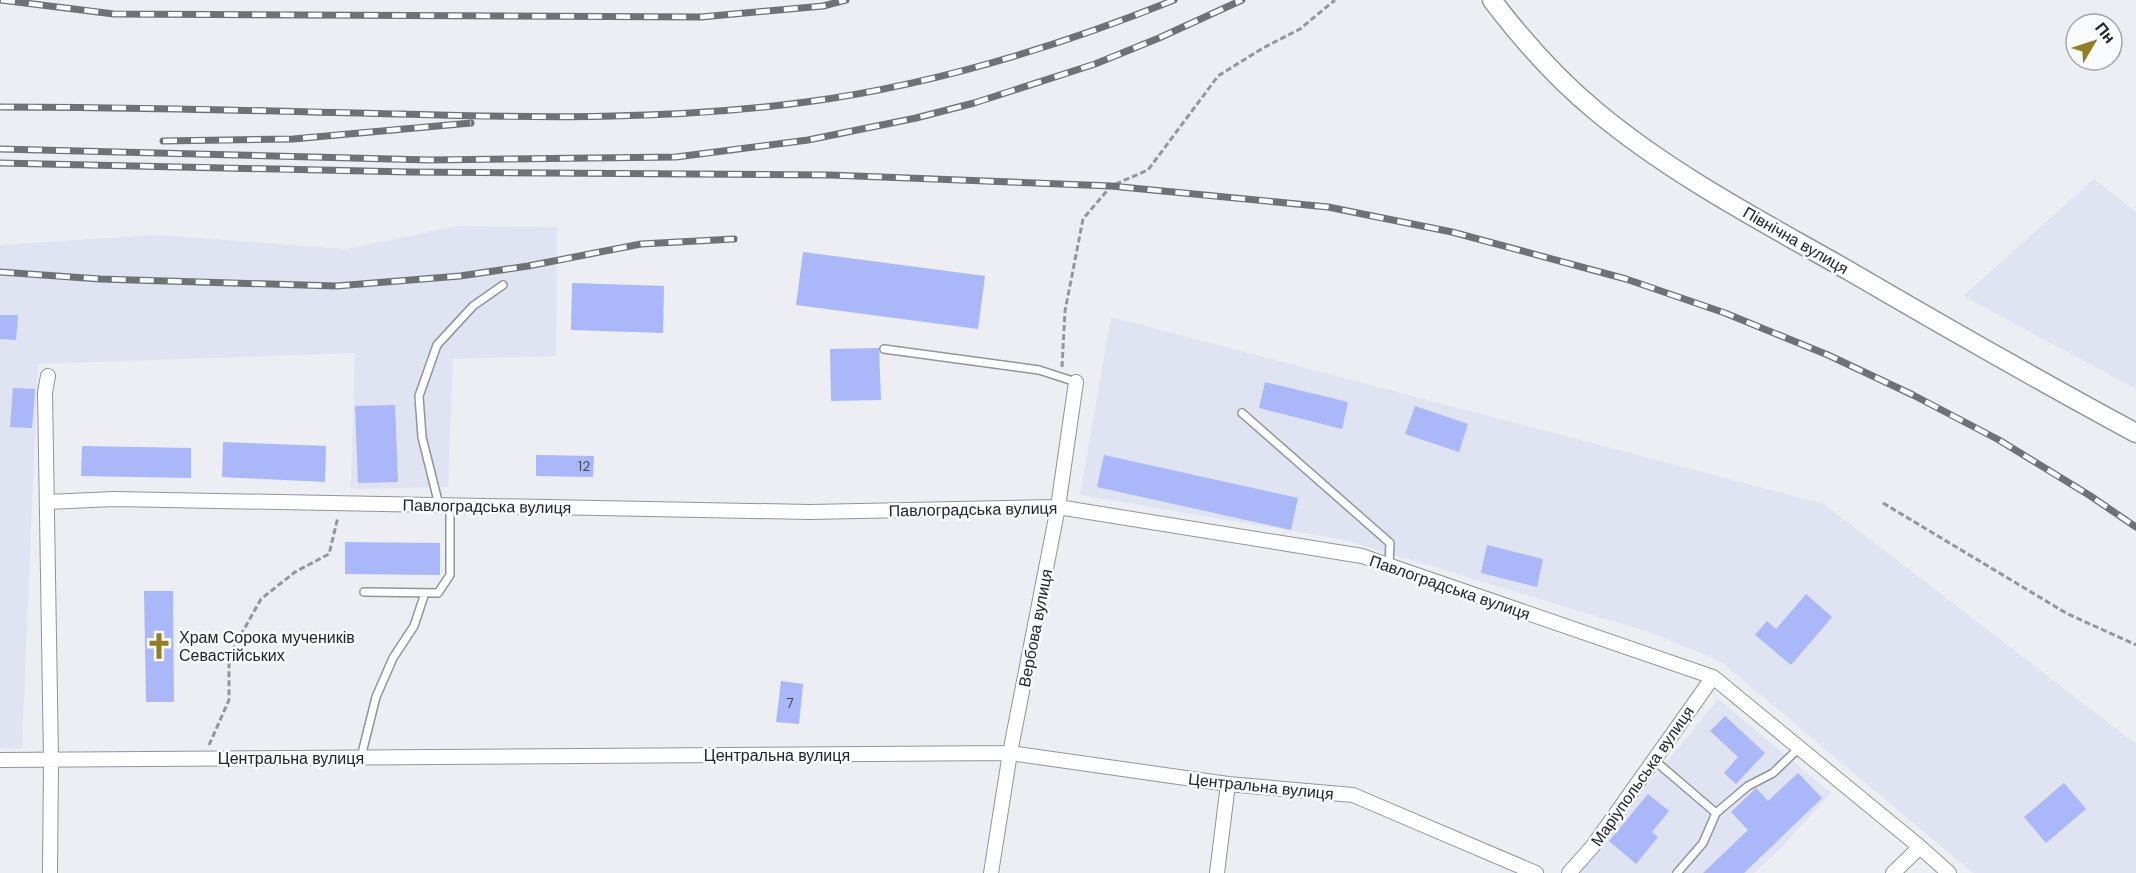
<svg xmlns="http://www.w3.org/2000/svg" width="2136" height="873" font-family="'DM Sans',sans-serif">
	<rect width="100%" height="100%" fill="#eceef4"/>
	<!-- built -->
	<path fill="#e0e3f1" d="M2094,179L2136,212V389L1963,296Z
		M457,226L557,227L556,356L453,359L448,487L351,489L355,353L38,364L22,749L0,748V245L156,235L347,249Z
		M1111,317L1824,504L2136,744V873H1973L1720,661L1649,632L1345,540L1080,495Z
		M1718,699L1831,793L1780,849L1754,873H1576Z"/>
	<!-- building -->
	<path fill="#aab7f9" d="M803,252L985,276L978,329L796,305Z
		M572,283L664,286L663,333L571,330Z
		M0,315H18L16,340L0,339Z
		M879,348L881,400L831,401L830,349Z
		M1265,382L1348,402L1342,429L1259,408Z
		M13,388L35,389L32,428L10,427Z
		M395,405L398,482L358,483L355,406Z
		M1415,406L1468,424L1459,452L1405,434Z
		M223,442L326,446L325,482L222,477Z
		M82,446L191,448V478L81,476Z
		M536,455L594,456L593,477L536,476Z
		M1104,455L1298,498L1291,530L1097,487Z
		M345,542L440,543V575L345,574Z
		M1487,545L1543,559L1537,587L1481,573Z
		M144,591H173L174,702H146Z
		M1806,594L1832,617L1791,665L1755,635L1767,621L1776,629Z
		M781,681L803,684L799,724L776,722Z
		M1725,716L1765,753L1736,784L1724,773L1738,757L1710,731Z
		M1798,773L1822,798L1744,873H1703L1748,830L1731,812L1756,788L1768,801Z
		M2064,783L2086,809L2046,843L2024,817Z
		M1648,794L1669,811L1652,832L1658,837L1636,864L1609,841Z"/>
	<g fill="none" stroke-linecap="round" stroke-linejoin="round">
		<defs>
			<path id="service" d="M884,349L1039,370L1076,382
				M1242,413L1390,543L1389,565
				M439,505L422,437L419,396L437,345L473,306L503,285
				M364,592L438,593L450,575V505
				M361,757L376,697L393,658L414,626L425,593
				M1654,760L1716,813
				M1677,873L1703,843L1716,813L1748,786L1773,773L1799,748"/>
			<path id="minor" d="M48,376L45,392L51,759L50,873
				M47,502L114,499L810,512L1058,507L1362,556L1713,677L1920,847L1949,873
				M0,760L1010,753L1228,784L1353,795L1536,873
				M991,873L1010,753L1058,507L1076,382
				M1217,873L1228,784
				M1569,873L1593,846L1713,677
				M1893,873L1920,847"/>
			<path id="tertiary" d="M1492,0C1523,41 1557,79 1597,112C1674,176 1765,223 1851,272C1945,327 2040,381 2136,433"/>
		</defs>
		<!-- service casing -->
		<use href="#service" stroke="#929499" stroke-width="10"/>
		<!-- minor casing -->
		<use href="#minor" stroke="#929499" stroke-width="16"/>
		<!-- tertiary casing -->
		<use href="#tertiary" stroke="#929499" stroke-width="21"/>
		<!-- path -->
		<path stroke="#94969a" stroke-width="3" stroke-dasharray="6 3" stroke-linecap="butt" d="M1062,367L1065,311L1083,219L1111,186L1148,170L1218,76L1263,48L1300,29L1335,0
			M1883,503L2066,613L2136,645
			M209,745L229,700V656L261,599L295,572L329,554L338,517"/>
		<!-- service -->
		<use href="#service" stroke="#fff" stroke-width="7"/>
		<!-- minor -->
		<use href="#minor" stroke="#fff" stroke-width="14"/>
		<!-- tertiary -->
		<use href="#tertiary" stroke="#fff" stroke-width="18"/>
		<defs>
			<path id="rail" d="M1,0L114,14L701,17L823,6L846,0
				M0,107C134,107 267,111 400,114C536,118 672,120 806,102C932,85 1057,47 1174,0
				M163,141L293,139L471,123
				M0,149L430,160L676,157L808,140L916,118L974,103L1095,64L1159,38L1242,0
				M0,163L409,172L830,175L1111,186L1328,207L1452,232L1626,279L1725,313L1828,355L1913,395L1999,440L2089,495L2136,527
				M0,272L100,279L336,286L460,276L528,266L641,244L734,239"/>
		</defs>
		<!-- rail casing -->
		<use href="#rail" stroke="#707175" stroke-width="7"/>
		<!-- rail -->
		<use href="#rail" stroke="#fafbff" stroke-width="4.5" stroke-dasharray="14" stroke-linecap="butt"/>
	</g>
	<!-- icons -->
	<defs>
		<symbol id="church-bare" viewBox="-9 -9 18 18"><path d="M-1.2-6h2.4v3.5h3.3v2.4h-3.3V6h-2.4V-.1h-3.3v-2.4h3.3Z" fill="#937e25" stroke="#fafbff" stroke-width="2.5" paint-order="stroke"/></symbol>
	</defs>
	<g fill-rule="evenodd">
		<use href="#church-bare" x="140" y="627" width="38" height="38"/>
	</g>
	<g text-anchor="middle" stroke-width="5" stroke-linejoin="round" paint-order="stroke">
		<!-- number labels -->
		<g font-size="14" fill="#45495b">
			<text x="584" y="471">12</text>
			<text x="790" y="708">7</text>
		</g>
		<!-- street labels -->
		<g font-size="16" fill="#232426" stroke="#fafbff">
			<text transform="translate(1796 240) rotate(30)" y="6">Північна вулиця</text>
			<text transform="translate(487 506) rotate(1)" y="6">Павлоградська вулиця</text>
			<text transform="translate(973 509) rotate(-1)" y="6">Павлоградська вулиця</text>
			<text transform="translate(1450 587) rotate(19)" y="6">Павлоградська вулиця</text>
			<text transform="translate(1035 628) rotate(-79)" y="6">Вербова вулиця</text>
			<text x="777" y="761">Центральна вулиця</text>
			<text x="291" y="764">Центральна вулиця</text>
			<text transform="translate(1642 776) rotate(-55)" y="6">Маріупольська вулиця</text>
			<text transform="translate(1261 786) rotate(6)" y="6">Центральна вулиця</text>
		</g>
		<!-- poi labels -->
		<g font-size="16" fill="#232426" stroke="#fafbff" text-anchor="start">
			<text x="179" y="643">Храм Сорока мучеників<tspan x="179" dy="18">Севастійських</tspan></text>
		</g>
	</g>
	<!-- north arrow -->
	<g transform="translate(2094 42) rotate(51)"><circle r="28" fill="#fafbff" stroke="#a4a5a8" stroke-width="1.5"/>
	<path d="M0-4.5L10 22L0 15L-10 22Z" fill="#937e25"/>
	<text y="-9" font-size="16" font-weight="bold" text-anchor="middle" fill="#232426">Пн</text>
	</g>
</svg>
